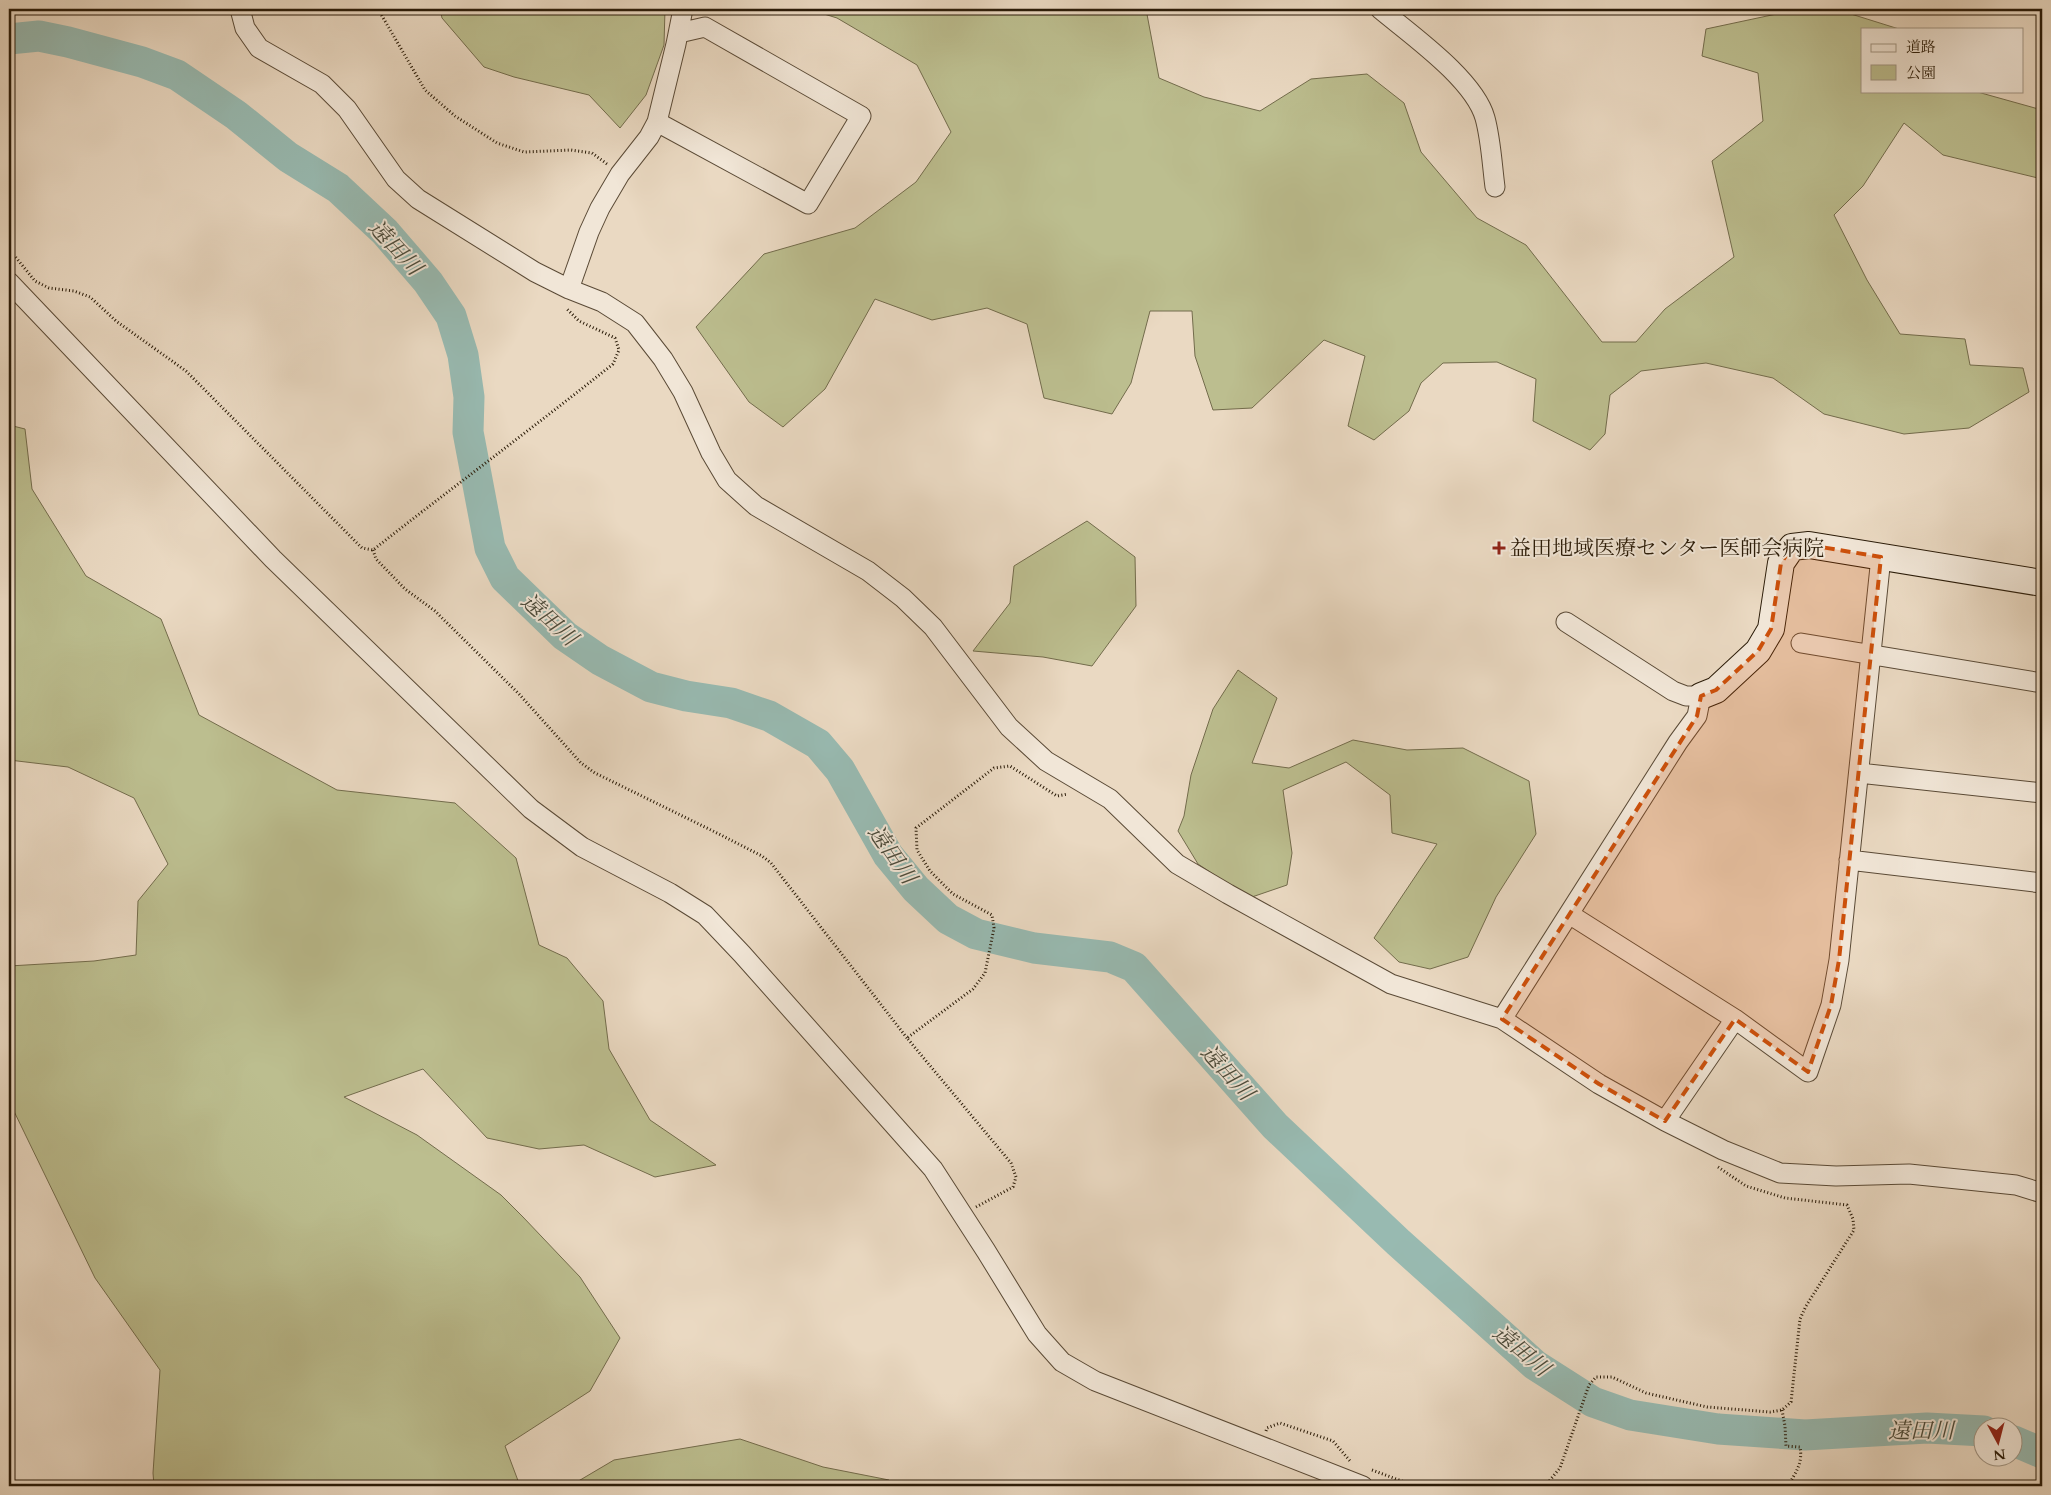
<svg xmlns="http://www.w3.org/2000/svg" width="2051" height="1495" font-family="Cardo,'Noto Serif JP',serif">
	<rect width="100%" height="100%" fill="#ead9c2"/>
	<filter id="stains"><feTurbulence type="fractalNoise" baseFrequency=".004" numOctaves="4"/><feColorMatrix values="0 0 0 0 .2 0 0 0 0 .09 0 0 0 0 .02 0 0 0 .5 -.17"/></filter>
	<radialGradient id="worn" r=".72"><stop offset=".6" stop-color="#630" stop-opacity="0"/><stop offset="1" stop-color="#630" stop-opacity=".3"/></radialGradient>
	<!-- green -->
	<path fill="#bcbe8f" stroke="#736c4c" d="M440,9H665L664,45L646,95L620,128L589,95L514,77L484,67L442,18Z
		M808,9H1146L1159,78L1204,97L1260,111L1311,79L1367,74L1404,103L1421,152L1477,218L1526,245L1602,342H1636L1665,309L1734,257L1712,161L1763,121L1758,73L1702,56L1706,29L1800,9H1835L1899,29H1862V91H1974L2042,110V179L1943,155L1904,123L1863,186L1834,215L1867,280L1900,334L1965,339L1970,365L2023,368L2029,392L1969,428L1904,434L1824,414L1773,378L1706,363L1641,371L1610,395L1605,434L1590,450L1533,421L1536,379L1497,362L1443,363L1421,383L1409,411L1374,440L1348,426L1365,356L1324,340L1252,408L1213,410L1195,356L1192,311H1150L1131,383L1112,414L1044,398L1027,324L987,308L932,320L875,299L825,389L783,427L749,402L696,327L764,254L855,228L916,182L951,132L917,65L837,18Z
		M9,425L25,429L32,489L86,576L161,619L199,715L337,790L455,803L516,858L539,945L567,958L603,1001L609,1049L650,1120L716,1165L655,1177L584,1145L539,1149L487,1138L423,1069L344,1097L417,1135L501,1195L523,1217L580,1277L620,1338L590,1391L505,1446L520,1486H154L153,1473L160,1370L95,1278L9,1101V966L94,961L136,955L138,901L168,864L134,798L68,767L9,760Z
		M1087,521L1135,557L1136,606L1092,666L1043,657L973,651L1010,603L1014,566Z
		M1238,670L1277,698L1252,763L1289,768L1353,740L1407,750L1463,748L1529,781L1536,834L1496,897L1468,957L1430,969L1399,962L1374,938L1437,844L1392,833L1390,795L1346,762L1283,790L1292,853L1287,885L1249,898L1198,864L1178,831L1184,816L1191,775L1213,709Z
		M740,1439L823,1467L889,1480L890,1486H570L614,1460Z"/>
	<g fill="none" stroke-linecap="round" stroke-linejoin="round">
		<!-- river -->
		<path stroke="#98bab1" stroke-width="31" d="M9,39L39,36L68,42L142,62L177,75L236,115L288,157L338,188L385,232L428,282L451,316L463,355L469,397L468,432L490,548L505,578L565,636L600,660L651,687L686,696L731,703L769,716L818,744L840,770L888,855L916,889L948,919L976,934L1034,948L1110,957L1134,967L1275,1126L1398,1242L1535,1365L1593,1402L1630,1415L1718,1429L1805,1435L1927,1428L1984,1431
			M2014,1441L2042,1453"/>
		<defs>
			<path id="street" d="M240,9L245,28L259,48L322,84L347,109L396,179L418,199L535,272L569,289L602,302L635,323L663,359L683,392L711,453L727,480L756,506L868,571L903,598L933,627L1009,727L1046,761L1110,799L1177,864L1228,894L1391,984L1502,1019L1599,1084L1665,1121L1723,1150L1780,1173L1836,1176L1909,1174L2016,1185L2042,1193
				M1380,9C1411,35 1474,79 1485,118C1491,140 1492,164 1495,187
				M657,122L808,204L861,116L705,27L679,33
				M9,282L273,559L531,809L582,847L670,893L705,915L742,954L933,1169L986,1251L1037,1334L1062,1362L1095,1381L1363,1486
				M569,289L589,232L600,208L620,174L649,137L657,122L676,44L683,9
				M1801,643L2042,683
				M1859,773L2042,793
				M1849,860L2042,883
				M1569,914L1735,1019L1808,1072L1831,1005L1839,960L1881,557
				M1502,1019L1678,742L1697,716L1701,696H1686L1673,691L1566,622
				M1665,1121L1735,1019"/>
			<path id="secondary" d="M1701,696L1716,690L1758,651L1771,629L1781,563L1792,547L1809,545L2042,583"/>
		</defs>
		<!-- street casing -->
		<use href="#street" stroke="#5a4a36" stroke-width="21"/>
		<!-- secondary casing -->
		<use href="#secondary" stroke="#2a1b08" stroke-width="28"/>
		<!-- path -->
		<path stroke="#2a1b08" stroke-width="3" stroke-dasharray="1 2.5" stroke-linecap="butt" d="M378,9L425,90L455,116L497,143L524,152L571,150L592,153L607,164
			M9,249L35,281L49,288L74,291L90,297L116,321L186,371L362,548L373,550C453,487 534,427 613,364L619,350L615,338L579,321L566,308
			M373,550L376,559L405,589L435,611L519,694L581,763L595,773L715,832L762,856L771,863L907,1038
			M976,1207L1013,1187L1016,1177L1011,1163L907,1038L973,989L985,973L994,928L992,915L953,894L930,871L917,850L916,828L994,768L1010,766L1057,796L1068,794
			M1782,1410L1785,1426L1786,1446L1800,1447C1803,1463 1796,1472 1788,1486
			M1266,1431L1267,1428L1280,1423L1333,1441L1350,1461
			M1372,1470L1415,1486
			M1545,1486L1560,1468L1589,1385L1596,1377H1612L1646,1393L1707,1407L1770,1412L1782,1410L1791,1402L1800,1319L1806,1306L1854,1230L1853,1219L1847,1205L1785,1198L1746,1186L1718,1167"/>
		<!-- street -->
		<use href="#street" stroke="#f1e6d7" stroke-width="19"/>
		<!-- secondary -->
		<use href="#secondary" stroke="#f1e6d7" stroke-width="26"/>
	</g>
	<!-- marked area -->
	<path fill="#cc500b" fill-opacity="0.2" stroke="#cc500b" stroke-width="4" stroke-dasharray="10 6" stroke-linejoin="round" d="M1809,545L1881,557L1839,960L1831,1005L1808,1072L1735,1019L1665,1121L1599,1084L1502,1019L1697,716L1701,696L1716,690L1758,651L1771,629L1781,563L1792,547Z"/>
	<!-- markers -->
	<path fill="#8f2418" stroke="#f1e6d7" stroke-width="2" d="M1496.5 540.5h5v5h5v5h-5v5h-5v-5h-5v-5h5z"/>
	<g text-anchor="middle" stroke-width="4" stroke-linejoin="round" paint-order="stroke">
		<!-- poi labels -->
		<g font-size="21" fill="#2a1b08" stroke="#f1e6d7" text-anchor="start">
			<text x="1510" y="555">益田地域医療センター医師会病院</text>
		</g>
		<!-- water labels -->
		<g font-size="22" font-style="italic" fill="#4b4b3b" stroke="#f1e6d7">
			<text transform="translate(396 247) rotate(47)" y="8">遠田川</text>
			<text transform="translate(550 619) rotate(42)" y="8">遠田川</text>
			<text transform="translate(893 854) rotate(55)" y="8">遠田川</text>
			<text transform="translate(1228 1072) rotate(48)" y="8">遠田川</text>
			<text transform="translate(1522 1350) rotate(40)" y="8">遠田川</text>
			<text x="1921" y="1438">遠田川</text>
		</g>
	</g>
	<!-- margin -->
	<rect width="2051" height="1495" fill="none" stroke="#ead9c2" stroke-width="30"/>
	<rect x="10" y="10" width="2031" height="1475" fill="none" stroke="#2a1b08" stroke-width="2.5"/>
	<rect x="15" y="15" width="2021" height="1465" fill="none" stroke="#2a1b08"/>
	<!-- legend -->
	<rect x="1861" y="28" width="162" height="65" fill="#f1e6d7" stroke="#a19584"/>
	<rect x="1871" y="44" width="25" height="8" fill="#f1e6d7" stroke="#a19584"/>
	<text x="1906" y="52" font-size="15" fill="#2a1b08">道路</text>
	<rect x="1871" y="65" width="25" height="15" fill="#bcbe8f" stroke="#a19584"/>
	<text x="1906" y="78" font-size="15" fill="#2a1b08">公園</text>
	<!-- north arrow -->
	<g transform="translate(1998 1442) rotate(173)"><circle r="24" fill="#f1e6d7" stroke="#a19584"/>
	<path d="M0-4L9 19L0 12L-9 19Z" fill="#8f2418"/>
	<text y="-8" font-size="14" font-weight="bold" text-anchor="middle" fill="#2a1b08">N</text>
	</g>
	<rect width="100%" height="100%" filter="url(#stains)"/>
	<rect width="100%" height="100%" fill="url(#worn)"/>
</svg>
